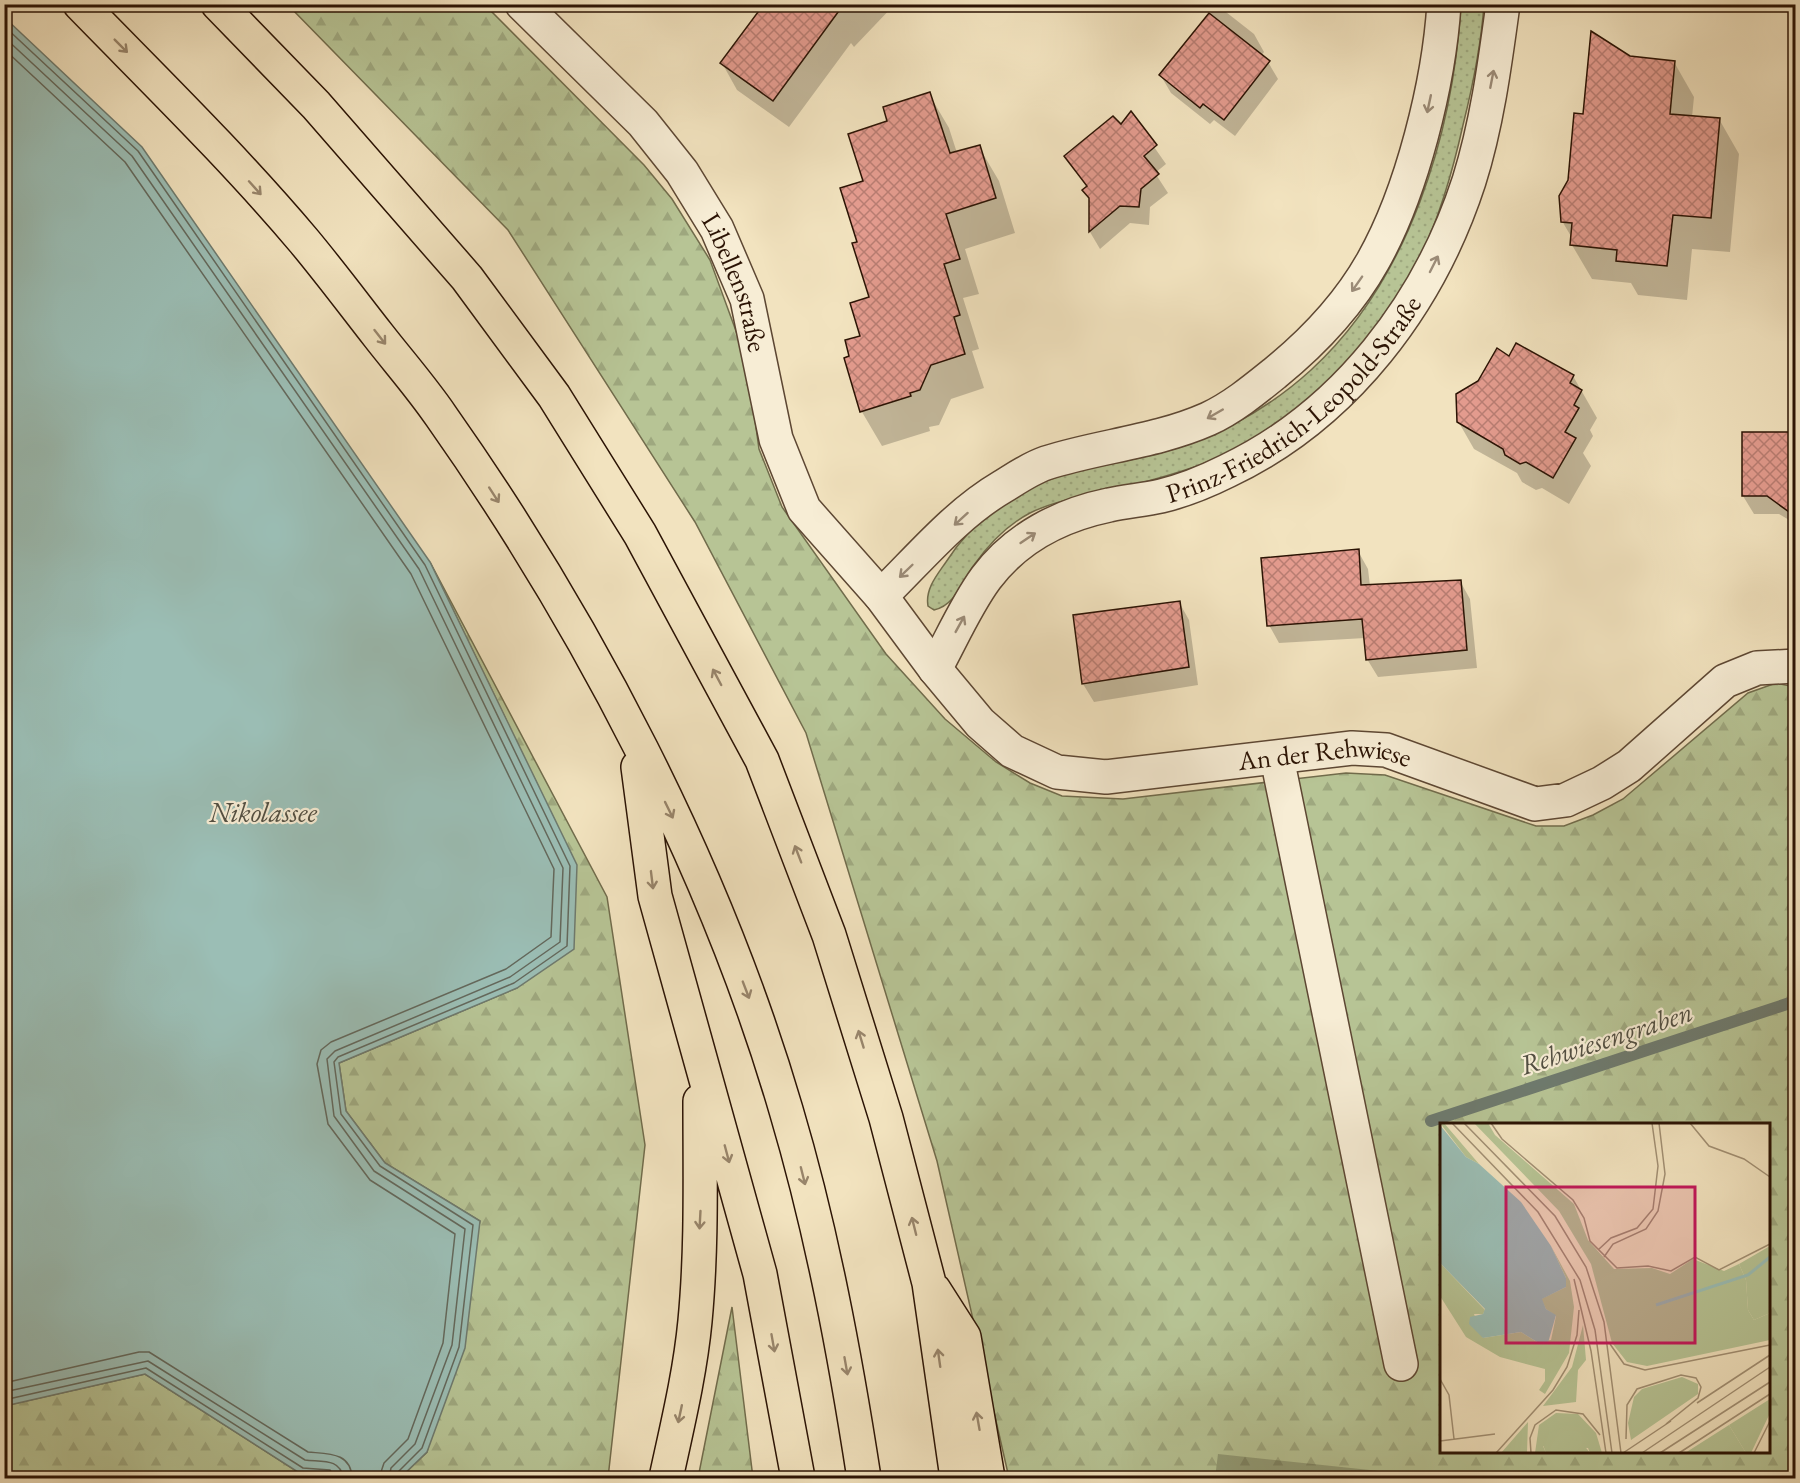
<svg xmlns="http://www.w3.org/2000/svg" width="1800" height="1483" font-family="'EB Garamond',serif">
	<defs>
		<pattern id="grass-dots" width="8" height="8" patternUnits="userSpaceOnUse" patternTransform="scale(1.5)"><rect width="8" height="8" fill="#b7c495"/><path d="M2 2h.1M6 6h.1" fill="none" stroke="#9ea87f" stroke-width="1.8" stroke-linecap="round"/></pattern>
		<pattern id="forest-firs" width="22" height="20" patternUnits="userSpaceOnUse" patternTransform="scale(1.5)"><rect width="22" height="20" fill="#b7c495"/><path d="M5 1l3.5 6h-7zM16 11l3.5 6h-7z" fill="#9ea87f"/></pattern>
		<pattern id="building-cross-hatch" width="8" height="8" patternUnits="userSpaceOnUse" patternTransform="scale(1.5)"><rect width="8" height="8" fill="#e39b8e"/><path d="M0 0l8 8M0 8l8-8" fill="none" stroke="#b87d72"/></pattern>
	</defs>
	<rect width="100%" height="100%" fill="#f2e3bf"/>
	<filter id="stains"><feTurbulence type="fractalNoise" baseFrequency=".00333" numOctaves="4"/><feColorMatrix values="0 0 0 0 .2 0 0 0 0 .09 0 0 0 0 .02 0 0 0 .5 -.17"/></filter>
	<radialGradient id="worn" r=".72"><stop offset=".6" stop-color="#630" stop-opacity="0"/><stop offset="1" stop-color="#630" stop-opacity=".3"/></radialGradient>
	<!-- grass -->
	<path fill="url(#grass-dots)" stroke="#716c4c" stroke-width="1.5" d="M1461,5H1484C1481,45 1473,85 1463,125C1453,170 1440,216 1420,258C1377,351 1295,427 1200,465C1172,475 1142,483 1113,490C1085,496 1056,500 1030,513C1007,525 989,544 974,565C962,581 956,605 934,610L928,606C925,589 937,575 946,562C976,515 1024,484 1077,471C1116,462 1154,457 1192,443C1236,426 1276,402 1311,370C1409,280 1453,134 1461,5Z"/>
	<!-- forest -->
	<path fill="url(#forest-firs)" stroke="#716c4c" stroke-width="1.5" fill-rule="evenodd" d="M288,5H485L644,165L672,199L710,260L747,361L759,449L782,507L886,654L945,719L996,762L1030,783L1062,796L1123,799L1346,773L1385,775L1536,826H1564L1593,815L1623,799L1748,693L1776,683L1795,687V1478H1009L937,1161L806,733L695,522L508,230ZM1442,1124H1768V1452H1442Z
		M430,562L607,897L645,1145L608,1478H400L427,1452L480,1221L385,1163L346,1111L339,1063L517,988L576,865Z
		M732,1307L753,1478H698Z
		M145,1374L301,1474L380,1478H5L4,1406Z"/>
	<!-- water -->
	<path fill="#9bbeb5" stroke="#6e7a6e" stroke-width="1.5" d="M5,18L142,147L430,562L577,865L574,949L517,988L339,1063L346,1111L385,1163L480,1221L465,1348L427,1452L400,1478L301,1474L145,1374L5,1406Z"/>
	<!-- shadow -->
	<path fill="#0003" d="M766,4H895L854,47L851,43L789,127L737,90L722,63Z
		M1217,5L1254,34L1264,52L1261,56L1268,62L1278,79L1235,136L1214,120L1210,124L1171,93L1161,76Z
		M1629,58L1674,62L1694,97L1692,117L1719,119L1739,154L1730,252L1692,249L1687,300L1638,295L1631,283L1592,279L1572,245V238L1562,221L1584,115Z
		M929,94L949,128L957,153L979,147L999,181L1015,233L965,249L979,294L963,298L979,349L972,351L984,388L951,399L939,425L929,427L930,431L882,446L862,412L846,359L851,357L862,337L871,298L858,243L865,182L889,122Z
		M1131,114L1166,164L1155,173L1168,193L1150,207L1149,225L1130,223L1100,249L1090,232V201L1084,191L1087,188L1066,156L1121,126Z
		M1509,358L1573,376L1597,418L1590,430L1593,436L1583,453L1591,466L1569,504L1542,488L1536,490L1522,482L1517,473L1474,449L1458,421L1457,395L1479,382Z
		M1796,434V524L1779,514H1754L1743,496Z
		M1358,551L1368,569L1370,586L1460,581L1470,599L1477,668L1378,677L1367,659L1365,638L1279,643L1269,625Z
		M1179,602L1189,620L1198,685L1094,702L1083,684L1074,617Z
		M1218,1454L1389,1472L1393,1478H1215Z"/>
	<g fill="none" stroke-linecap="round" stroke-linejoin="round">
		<!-- shore -->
		<path stroke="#63685c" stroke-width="1.5" d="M4,26L138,151L425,565L570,866L567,946L514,983L338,1057L334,1062L341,1114L380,1166L473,1225L459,1347L422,1448L398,1472L396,1478
			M4,37L132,156L419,569L563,868L560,942L510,977L335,1051L327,1059L334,1116L374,1171L465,1229L452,1345L415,1444L391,1468L389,1478
			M4,49L125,162L411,574L554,869L551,937L506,969L331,1042L321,1050L317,1064L328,1124L370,1180L455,1234L443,1343L408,1439L384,1463L379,1478
			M4,1383L139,1352H149L308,1452C328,1454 351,1452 352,1478
			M4,1392L148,1361L305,1460C321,1462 341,1458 343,1478
			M4,1400L146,1368L303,1468L330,1470L335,1478"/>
		<!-- stream -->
		<path stroke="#6e7a6e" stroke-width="12" d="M1431,1121L1796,1001"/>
	</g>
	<!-- building -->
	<path fill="url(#building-cross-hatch)" stroke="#2b1304" stroke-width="1.5" d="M764,4H844L773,101L720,63Z
		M1209,13L1270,61L1224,120L1203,104L1200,108L1159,75Z
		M1591,31L1630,56L1675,61L1670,114L1720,118L1711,218L1673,215L1667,266L1616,261L1617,250L1570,245L1572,223L1561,222L1559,196L1568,180L1574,113L1583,114Z
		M930,92L950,153L980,145L996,198L946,214L960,259L944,264L960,315L954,317L965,354L931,365L920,390L910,393L911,396L860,412L844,358L849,356L845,340L860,336L850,303L869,297L852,243L857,242L840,188L863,181L848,134L887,121L883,107Z
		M1131,111L1157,145L1144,156L1159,174L1141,189L1139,207L1120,206L1089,232V198L1082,190L1087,186L1064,156L1113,116L1121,124Z
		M1516,343L1574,375L1570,383L1582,390L1574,405L1579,408L1565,432L1576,438L1553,478L1526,462L1520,464L1505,455L1503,449L1457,422L1456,394L1478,381L1497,348L1509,356Z
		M1742,432H1796V517L1767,496H1742Z
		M1359,549L1361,585L1461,580L1467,650L1366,660L1362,619L1267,626L1261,558Z
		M1180,601L1189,667L1082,684L1073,615Z"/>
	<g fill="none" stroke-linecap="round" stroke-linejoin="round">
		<defs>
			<g id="minor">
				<path id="s1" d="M522,4L643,123L682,172L717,229L747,299L776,439L804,509L881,596L935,669L980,723L1012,751L1057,772L1106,777L1352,748L1386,750L1535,804L1566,800L1602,783L1629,766L1725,681L1757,668L1796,666"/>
				<path d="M881,596C919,559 956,514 1002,487C1015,479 1031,468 1046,463C1099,446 1156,442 1208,419C1232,408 1254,390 1275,373C1313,342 1349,304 1373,261C1412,192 1439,83 1444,4"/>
				<path id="s2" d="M935,669C951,640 966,605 986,578C1016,538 1061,515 1109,505C1126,501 1144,500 1161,496C1182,491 1207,481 1227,471C1345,415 1429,304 1469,181C1487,124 1495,63 1503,4"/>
				<path d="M1277,758L1401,1364"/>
			</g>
			<path id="highway" d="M80,4C156,82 234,158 304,241C329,271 353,303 378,335C399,362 422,388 441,416C587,623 715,867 786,1110C822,1231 845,1355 864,1478
				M218,4L316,105L467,278L554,396L640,534L762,760L829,935L886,1118L929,1283L957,1478
				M638,767L655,896L760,1274L798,1478
				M934,1290L964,1337L988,1478
				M666,1478C677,1427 690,1374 695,1321C702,1248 700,1174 700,1101"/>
		</defs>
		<!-- minor casing -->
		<use href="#minor" stroke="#5d4733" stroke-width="36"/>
		<!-- highway casing -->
		<use href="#highway" stroke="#2b1304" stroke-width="36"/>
		<!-- minor -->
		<use href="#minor" stroke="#f7edd5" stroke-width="33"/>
		<!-- highway -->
		<use href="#highway" stroke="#f2e3bf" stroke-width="33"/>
	</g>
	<!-- one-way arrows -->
	<defs><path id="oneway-shaft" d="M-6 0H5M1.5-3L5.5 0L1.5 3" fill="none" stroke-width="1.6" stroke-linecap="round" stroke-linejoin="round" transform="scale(1.5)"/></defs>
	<g stroke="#98856b">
		<use href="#oneway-shaft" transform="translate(121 46) rotate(45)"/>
		<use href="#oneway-shaft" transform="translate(255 188) rotate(48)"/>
		<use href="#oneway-shaft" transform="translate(380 337) rotate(52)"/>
		<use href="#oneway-shaft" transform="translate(494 495) rotate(57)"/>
		<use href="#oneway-shaft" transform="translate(717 677) rotate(-118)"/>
		<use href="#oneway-shaft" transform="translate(669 810) rotate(64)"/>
		<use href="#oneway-shaft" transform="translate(798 854) rotate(-111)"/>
		<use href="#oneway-shaft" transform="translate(652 880) rotate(83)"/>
		<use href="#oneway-shaft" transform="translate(746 990) rotate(69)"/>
		<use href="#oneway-shaft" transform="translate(861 1039) rotate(-107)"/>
		<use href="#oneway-shaft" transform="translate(727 1154) rotate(75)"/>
		<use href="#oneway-shaft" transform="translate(803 1176) rotate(76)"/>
		<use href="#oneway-shaft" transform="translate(700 1220) rotate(93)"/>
		<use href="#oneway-shaft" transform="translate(914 1226) rotate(-104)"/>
		<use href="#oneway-shaft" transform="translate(773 1343) rotate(80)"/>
		<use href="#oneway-shaft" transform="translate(939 1358) rotate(-98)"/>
		<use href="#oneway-shaft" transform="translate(846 1366) rotate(80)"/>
		<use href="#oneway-shaft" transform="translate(680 1414) rotate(102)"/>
		<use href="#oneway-shaft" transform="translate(978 1421) rotate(-100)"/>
	</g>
	<g stroke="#9b8b77">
		<use href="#oneway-shaft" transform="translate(1492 79) rotate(-79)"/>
		<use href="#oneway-shaft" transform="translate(1429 104) rotate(102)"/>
		<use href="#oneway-shaft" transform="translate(1434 264) rotate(-63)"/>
		<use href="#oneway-shaft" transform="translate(1357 284) rotate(125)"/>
		<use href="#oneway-shaft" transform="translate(1215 414) rotate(150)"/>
		<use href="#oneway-shaft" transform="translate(961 519) rotate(138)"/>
		<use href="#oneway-shaft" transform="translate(1028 538) rotate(-34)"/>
		<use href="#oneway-shaft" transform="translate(906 571) rotate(136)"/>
		<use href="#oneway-shaft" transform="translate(960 624) rotate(-61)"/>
	</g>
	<g text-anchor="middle" stroke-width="4.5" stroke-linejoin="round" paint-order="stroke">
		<!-- street labels -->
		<g font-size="27" fill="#2b1304" stroke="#f7edd5">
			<text dy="9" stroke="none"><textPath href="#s1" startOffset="356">Libellenstraße</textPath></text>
			<text dy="9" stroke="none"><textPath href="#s2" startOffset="471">Prinz-Friedrich-Leopold-Straße</textPath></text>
			<text dy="9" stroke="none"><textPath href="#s1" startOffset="1233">An der Rehwiese</textPath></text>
		</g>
		<!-- water labels -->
		<g font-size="28" font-style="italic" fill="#524f42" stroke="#f7edd5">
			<text x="263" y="822">Nikolassee</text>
			<text transform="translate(1606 1038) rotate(-18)" y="10">Rehwiesengraben</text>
		</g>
	</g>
	<!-- overview -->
	<g transform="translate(1440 1123)">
		<rect width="330" height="330" fill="#f2e3bf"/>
		<path d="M330,123V190L314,197L308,187L306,157L299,141ZM330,276V290L311,330H306L289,302ZM116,290L138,291L156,310L162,330H150L148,325L103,323L106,330H95L99,302Z" fill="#b7c495"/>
		<path d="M0,0H4L39,41L26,34ZM34,0H48L55,12L134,81L148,117L174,146L212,145L230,151L253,136L284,148L299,141L306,157L308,187L314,197L330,190V217L207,243L187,239L172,220L151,141L119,88ZM111,123L130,158L134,184L129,230L105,271L99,267L105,258V246L60,234L26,214L0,173V140L45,187L43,191H34L43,215L81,209L97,219L111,217L116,193L106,186L101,176L126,164V155ZM143,202L146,237L138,247L136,279L103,283L132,244ZM242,254L258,261V271L191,317L188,300L194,274L202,266ZM88,299L87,330H61ZM289,302L306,330H245ZM125,304L132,316L141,318L150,330H106L103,322L106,311Z" fill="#b7c495"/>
		<path d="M0,2L26,34L39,41L81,79L111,123L126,155V164L102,176L106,186L116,192L108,220L97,219L81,209L43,215L29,201L30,194L43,191L45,186L0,140Z" fill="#9bbeb5"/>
		<path fill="none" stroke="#9bbeb5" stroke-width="3" d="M216,182L308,152L330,134"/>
		<path fill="none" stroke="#a29074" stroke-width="1.5" d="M12,0L98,89L140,157L155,207L172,330M24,0L115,93L146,144L164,199L181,330M51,0L62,16L133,77L144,95L150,118L177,145L208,143L231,148L255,134L279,147L330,121M250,0L269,23L304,36L330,54M158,127L171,115L197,105L213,86L218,43L212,0M164,134L173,121L206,106L218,88L225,51L219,0M134,156L151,228L166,330M170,221L184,241L205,247L330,222M0,256L9,272L14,316M257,280L330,232M186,316L187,282L197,266L241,252L256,255L261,264L258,275L226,301M0,318L55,311M56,330L113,267L127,244L137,212L139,187M91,330L90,315L95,302L116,287L143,291L160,312M183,330L231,298M202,330L330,244M220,330L330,259M239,330L330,271M314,330L330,298"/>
		<path fill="#c2185b" fill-opacity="0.15" stroke="#c2185b" stroke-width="3" d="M66,64H255V220H66Z"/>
		<rect width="330" height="330" fill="none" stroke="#2b1304" stroke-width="3"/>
	</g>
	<!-- margin -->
	<rect width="1800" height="1483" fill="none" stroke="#f2e3bf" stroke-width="24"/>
	<rect x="6" y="6" width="1788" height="1471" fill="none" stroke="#2b1304" stroke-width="3"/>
	<rect x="12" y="12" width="1776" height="1459" fill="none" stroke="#2b1304" stroke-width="1.5"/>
	<rect width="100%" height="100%" filter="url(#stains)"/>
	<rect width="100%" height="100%" fill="url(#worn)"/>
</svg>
